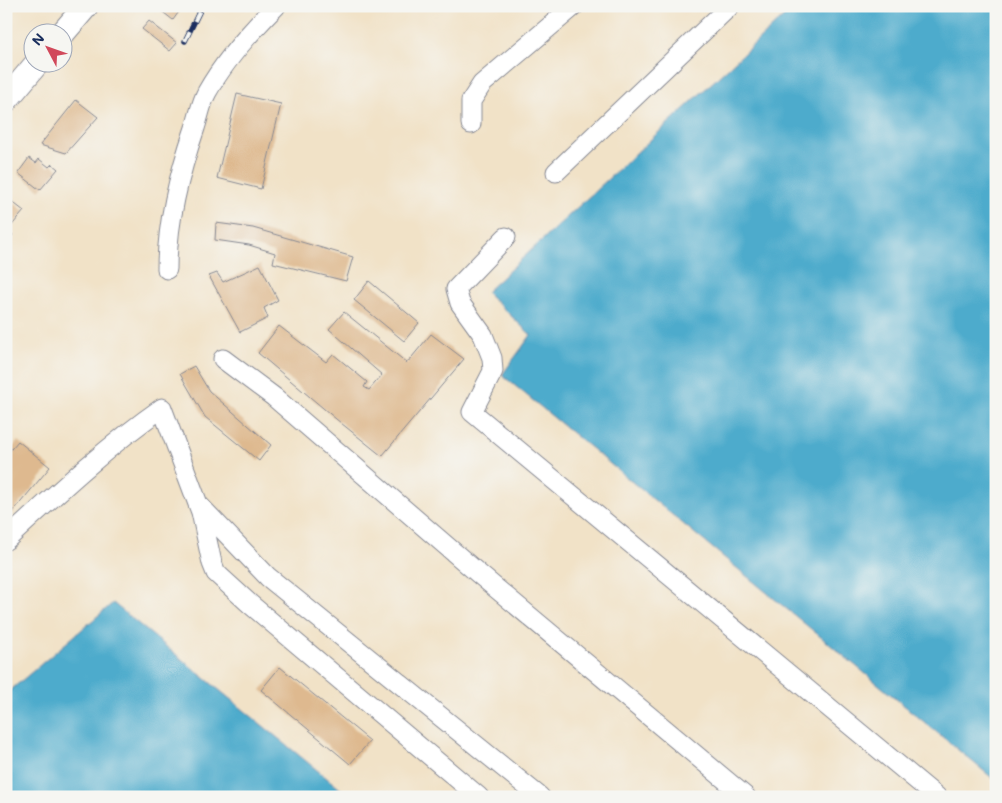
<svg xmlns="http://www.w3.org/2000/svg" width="1002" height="803" font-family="Mali,sans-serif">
	<rect width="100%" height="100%" fill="#f6f6f2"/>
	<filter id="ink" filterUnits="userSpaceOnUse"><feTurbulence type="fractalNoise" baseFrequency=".02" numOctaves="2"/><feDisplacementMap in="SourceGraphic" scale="10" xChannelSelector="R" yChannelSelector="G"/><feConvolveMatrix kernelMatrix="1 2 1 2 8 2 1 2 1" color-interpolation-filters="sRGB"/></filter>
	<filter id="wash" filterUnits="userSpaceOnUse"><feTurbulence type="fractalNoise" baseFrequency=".0096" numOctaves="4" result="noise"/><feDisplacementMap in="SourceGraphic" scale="20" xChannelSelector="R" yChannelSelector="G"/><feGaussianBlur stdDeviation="1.12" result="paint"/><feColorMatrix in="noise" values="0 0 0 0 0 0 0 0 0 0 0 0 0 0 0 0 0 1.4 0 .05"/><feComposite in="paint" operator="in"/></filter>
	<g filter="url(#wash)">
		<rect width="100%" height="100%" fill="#f1e2c7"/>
		<!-- water -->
		<path fill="#4dabcc" stroke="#346d95" d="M795,6H996V781L502,375L531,335L486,292Z
			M113,603L350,797H6V694Z"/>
		<g id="blocks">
			<!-- building -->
			<path fill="#deb98f" d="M161,6H183L173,20L159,9Z
				M149,21L177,43L170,51L142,29Z
				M237,94L281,104L261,189L217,178Z
				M76,100L98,117L66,153L40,145Z
				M29,158L36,163L39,159L49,167L52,164L58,169L40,190L18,173Z
				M6,197L24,211L8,230L13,235L6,242Z
				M216,223L253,228L353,257L346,281L273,263L275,253L249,245L215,240Z
				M260,265L278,300L264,308L268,318L240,332L209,276L217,273L223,282Z
				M369,281L419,323L404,341L354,300Z
				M344,312L407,363L431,334L464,359L382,456L336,419L258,353L279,326L326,362L333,354L367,382L364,387L369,390L382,375L329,329Z
				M194,366L209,391L271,445L259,461L205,417L180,374Z
				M18,441L50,467L6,520V455Z
				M280,667L370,741L350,764L261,690Z"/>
		</g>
	</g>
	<g filter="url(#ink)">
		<use href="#blocks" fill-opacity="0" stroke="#868892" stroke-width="1"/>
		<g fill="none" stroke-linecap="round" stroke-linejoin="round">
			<defs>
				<path id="minor" d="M471,124V101L482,84L574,6
					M556,172L730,6
					M506,237L456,289L460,303L483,335L492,358L493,371L472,412L937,797
					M167,269C167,221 179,174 195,128C199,116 201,103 207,92C225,60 250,32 276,6
					M223,359L274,397L479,574L746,797
					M199,505L268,577L540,797
					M6,540C56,494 106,447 162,408L201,512L212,563L216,573L250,604L479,797"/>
				<path id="major" d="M62,34L86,6
					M6,100L38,62"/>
			</defs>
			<!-- minor casing -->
			<use href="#minor" stroke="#868892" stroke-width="21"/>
			<!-- major casing -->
			<use href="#major" stroke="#868892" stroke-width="26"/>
			<!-- minor -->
			<use href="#minor" stroke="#fff" stroke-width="19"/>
			<!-- major -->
			<use href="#major" stroke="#fff" stroke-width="24"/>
			<defs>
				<path id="rail" d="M185,41L202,6"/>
			</defs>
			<!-- rail casing -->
			<use href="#rail" stroke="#1b2f5e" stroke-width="5.5"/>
			<!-- rail -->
			<use href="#rail" stroke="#f6f6f2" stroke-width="4" stroke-dasharray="11" stroke-linecap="butt"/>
		</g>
	</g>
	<!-- margin -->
	<rect width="1002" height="803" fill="none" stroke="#f6f6f2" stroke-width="25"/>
	<!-- north arrow -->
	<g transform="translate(48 48) rotate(311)"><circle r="24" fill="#f6f6f2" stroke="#9ea6b7"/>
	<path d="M0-4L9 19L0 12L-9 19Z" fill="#d1495b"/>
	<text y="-8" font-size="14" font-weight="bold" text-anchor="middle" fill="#1b2f5e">N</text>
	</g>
</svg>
